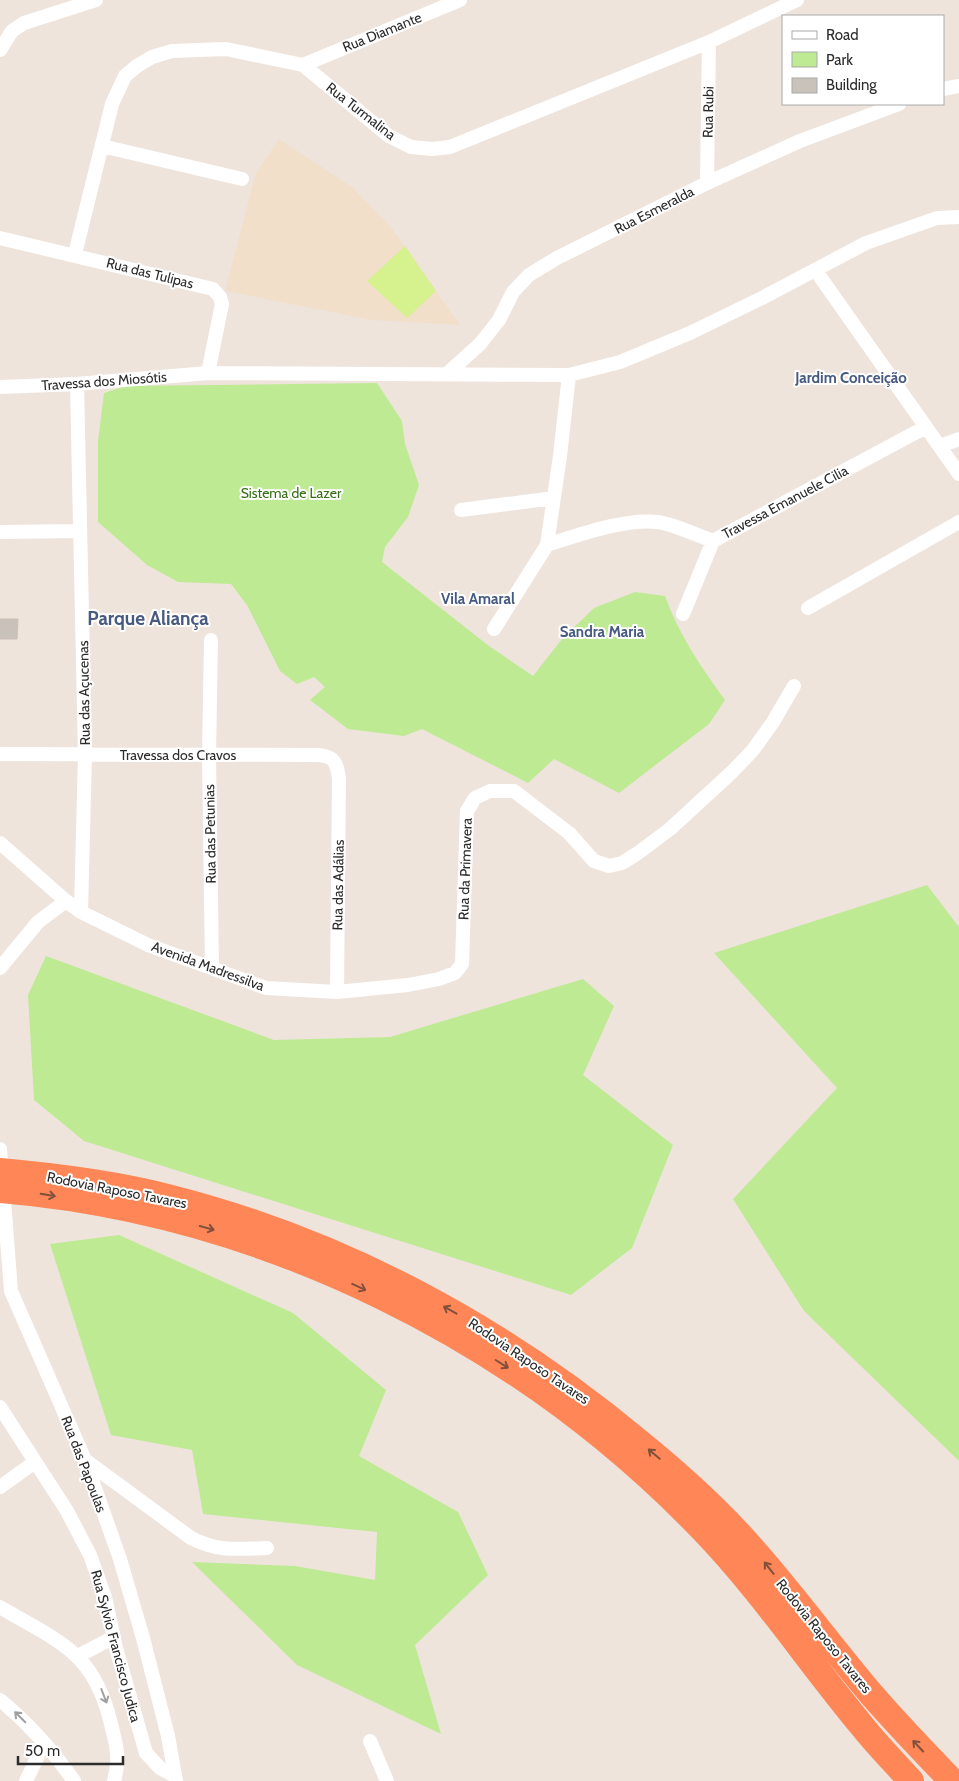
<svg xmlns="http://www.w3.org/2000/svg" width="959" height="1781" font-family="Cabin,sans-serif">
	<rect width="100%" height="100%" fill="#eee4dc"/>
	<!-- education -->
	<path fill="#f1dfca" d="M279,139L352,187L391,227L460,325L372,320L225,291L256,173Z"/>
	<!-- green -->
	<path fill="#beea94" d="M377,383L402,421L405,444L419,485L408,517L385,547L382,562L489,646L533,676L562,639L594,608L635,592L665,596C679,635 701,667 725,700L709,724L619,793L554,759L528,783L422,729L404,736L348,729L310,700L325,687L314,677L297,684L280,671L247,605L231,584L178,582L147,565L98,522V441L104,393L126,386Z
		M927,885L959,927V1461L804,1311L733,1199L837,1088L714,953Z
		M46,956L274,1040L390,1037L583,979L614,1006L583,1075L673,1145L632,1248L571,1295L84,1141L34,1100L28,995Z
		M119,1235L293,1313L386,1390L359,1456L458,1512L488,1575L415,1645L441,1734L297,1665L192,1562L295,1566L375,1580L377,1532L203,1514L192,1450L111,1435L50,1244Z"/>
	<!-- pitch -->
	<path fill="#d6f28f" d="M405,246L436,291L407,318L367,281Z"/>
	<!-- building -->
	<path fill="#c9c2bb" stroke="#cac0b5" d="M0,619H18L17,639H0Z"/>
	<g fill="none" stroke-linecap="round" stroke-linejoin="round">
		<!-- street -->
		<path stroke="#fff" stroke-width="14" d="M0,50L12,31L24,23L96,0
			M303,65L460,0
			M943,89L959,86
			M102,146L242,179
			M707,183L709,42
			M0,238L213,289L220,297L222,304L208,373
			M75,254L112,104L125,76L137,66L152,57L172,51L226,49L303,65L389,136L411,147L432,149L450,147L709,42L797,0
			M816,271L959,474
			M449,372L480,344L499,320L513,292L529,275L557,258L707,183L800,141L899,104
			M77,384L85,755L81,912
			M0,387L77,384L208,373L569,375L620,362L690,333L762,298L866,243L937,218L959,217
			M940,446L959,439
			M461,510L554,498
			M0,532L80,531
			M547,545L560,456L569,375
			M808,608L959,522
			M683,614L713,541L926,427
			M494,629L547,545C578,535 625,518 658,522C676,525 696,535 713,541
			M211,640L209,756L212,968
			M0,754L318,755C335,756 337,764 339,778L337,992
			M0,843L66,901L81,912L148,945L266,988L337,992L408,985L439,979L455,973L462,964L467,811L475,798L490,791H514L569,833L594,861L609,866L622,863L638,853L670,829L732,772L753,750L773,722L794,686
			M0,968L38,922L66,901
			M0,1149L11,1291L85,1460L120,1559L143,1638L168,1736L176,1781
			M0,1407L67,1511L90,1555L105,1597L116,1648L146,1753L160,1768L175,1776
			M85,1460L191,1538C218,1552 237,1549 267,1548
			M0,1487L35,1462
			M0,1607C60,1643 94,1651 111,1724C117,1747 120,1758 114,1781
			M78,1656L114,1637
			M0,1700C28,1723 53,1751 74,1781
			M370,1741L387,1781
			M26,1781L37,1758L42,1742"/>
		<!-- highway -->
		<path stroke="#ff8757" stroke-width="26" d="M0,1171C56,1176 113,1183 168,1197C342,1241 501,1327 638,1441C680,1475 722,1513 757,1554C797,1600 833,1649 872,1695C898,1725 925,1753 952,1781
			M0,1190C264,1212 519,1339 702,1529C761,1590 808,1661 862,1726C877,1745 895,1763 911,1781"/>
	</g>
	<!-- one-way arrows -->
	<defs><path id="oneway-shaft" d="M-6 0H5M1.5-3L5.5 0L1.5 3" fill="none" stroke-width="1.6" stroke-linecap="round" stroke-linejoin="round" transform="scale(1.25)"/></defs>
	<g stroke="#80503d">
		<use href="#oneway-shaft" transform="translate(48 1195) rotate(10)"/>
		<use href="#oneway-shaft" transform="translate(207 1228) rotate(15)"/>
		<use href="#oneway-shaft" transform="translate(359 1287) rotate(25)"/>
		<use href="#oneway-shaft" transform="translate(450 1310) rotate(-151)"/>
		<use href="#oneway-shaft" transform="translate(502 1364) rotate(32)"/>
		<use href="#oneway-shaft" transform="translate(654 1454) rotate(-140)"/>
		<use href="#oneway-shaft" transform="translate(769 1568) rotate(-128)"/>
		<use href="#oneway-shaft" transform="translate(918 1746) rotate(-133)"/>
	</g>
	<g stroke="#a0a0a0">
		<use href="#oneway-shaft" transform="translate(104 1696) rotate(69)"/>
		<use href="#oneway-shaft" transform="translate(20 1717) rotate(-135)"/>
	</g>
	<g text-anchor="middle" stroke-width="4" stroke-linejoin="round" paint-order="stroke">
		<!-- street labels -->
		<g font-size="14" fill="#2b2b2b" stroke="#fff">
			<text transform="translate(382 32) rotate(-22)" y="5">Rua Diamante</text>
			<text transform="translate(361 111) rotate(38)" y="5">Rua Turmalina</text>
			<text transform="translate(708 112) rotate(-89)" y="5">Rua Rubi</text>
			<text transform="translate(654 210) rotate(-27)" y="5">Rua Esmeralda</text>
			<text transform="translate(150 273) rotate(14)" y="5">Rua das Tulipas</text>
			<text transform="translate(104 381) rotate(-4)" y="5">Travessa dos Miosótis</text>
			<text transform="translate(785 502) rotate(-28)" y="5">Travessa Emanuele Cilia</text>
			<text transform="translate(84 693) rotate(-91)" y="5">Rua das Açucenas</text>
			<text x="178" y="760">Travessa dos Cravos</text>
			<text transform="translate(210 834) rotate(-91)" y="5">Rua das Petunias</text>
			<text transform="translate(465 869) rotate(-88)" y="5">Rua da Primavera</text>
			<text transform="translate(338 885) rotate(-89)" y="5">Rua das Adálias</text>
			<text transform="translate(208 966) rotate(20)" y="5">Avenida Madressilva</text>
			<text transform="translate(117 1190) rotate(11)" y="5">Rodovia Raposo Tavares</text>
			<text transform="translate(529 1361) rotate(34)" y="5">Rodovia Raposo Tavares</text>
			<text transform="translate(84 1464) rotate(69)" y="5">Rua das Papoulas</text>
			<text transform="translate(824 1636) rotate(51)" y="5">Rodovia Raposo Tavares</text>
			<text transform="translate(116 1646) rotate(75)" y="5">Rua Sylvio Francisco Judica</text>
		</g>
		<!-- park labels -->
		<g font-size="14" fill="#347014" stroke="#fff">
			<text x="291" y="498">Sistema de Lazer</text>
		</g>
		<!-- neighbourhood labels -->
		<g font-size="15" font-weight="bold" fill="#475a81" stroke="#fff">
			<text x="851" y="383">Jardim Conceição</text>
			<text x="478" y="604">Vila Amaral</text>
			<text x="602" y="637">Sandra Maria</text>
		</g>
		<!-- district labels -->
		<g font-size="19" font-weight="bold" fill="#475a81" stroke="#fff">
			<text x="148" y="625">Parque Aliança</text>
		</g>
	</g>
	<!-- legend -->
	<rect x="782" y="15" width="162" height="90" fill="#ffffff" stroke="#aaaaaa"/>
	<rect x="792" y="31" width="25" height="8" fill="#ffffff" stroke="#aaaaaa"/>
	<text x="826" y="40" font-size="15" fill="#2b2b2b">Road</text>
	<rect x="792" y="52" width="25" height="15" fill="#beea94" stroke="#aaaaaa"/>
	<text x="826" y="65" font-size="15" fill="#2b2b2b">Park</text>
	<rect x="792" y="78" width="25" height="15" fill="#c9c2bb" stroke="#aaaaaa"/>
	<text x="826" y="90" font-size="15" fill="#2b2b2b">Building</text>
	<!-- scale -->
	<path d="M18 1756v8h105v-8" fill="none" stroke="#2b2b2b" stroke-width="2.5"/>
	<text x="25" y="1756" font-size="15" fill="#2b2b2b" stroke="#ffffff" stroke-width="4" paint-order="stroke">50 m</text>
</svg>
